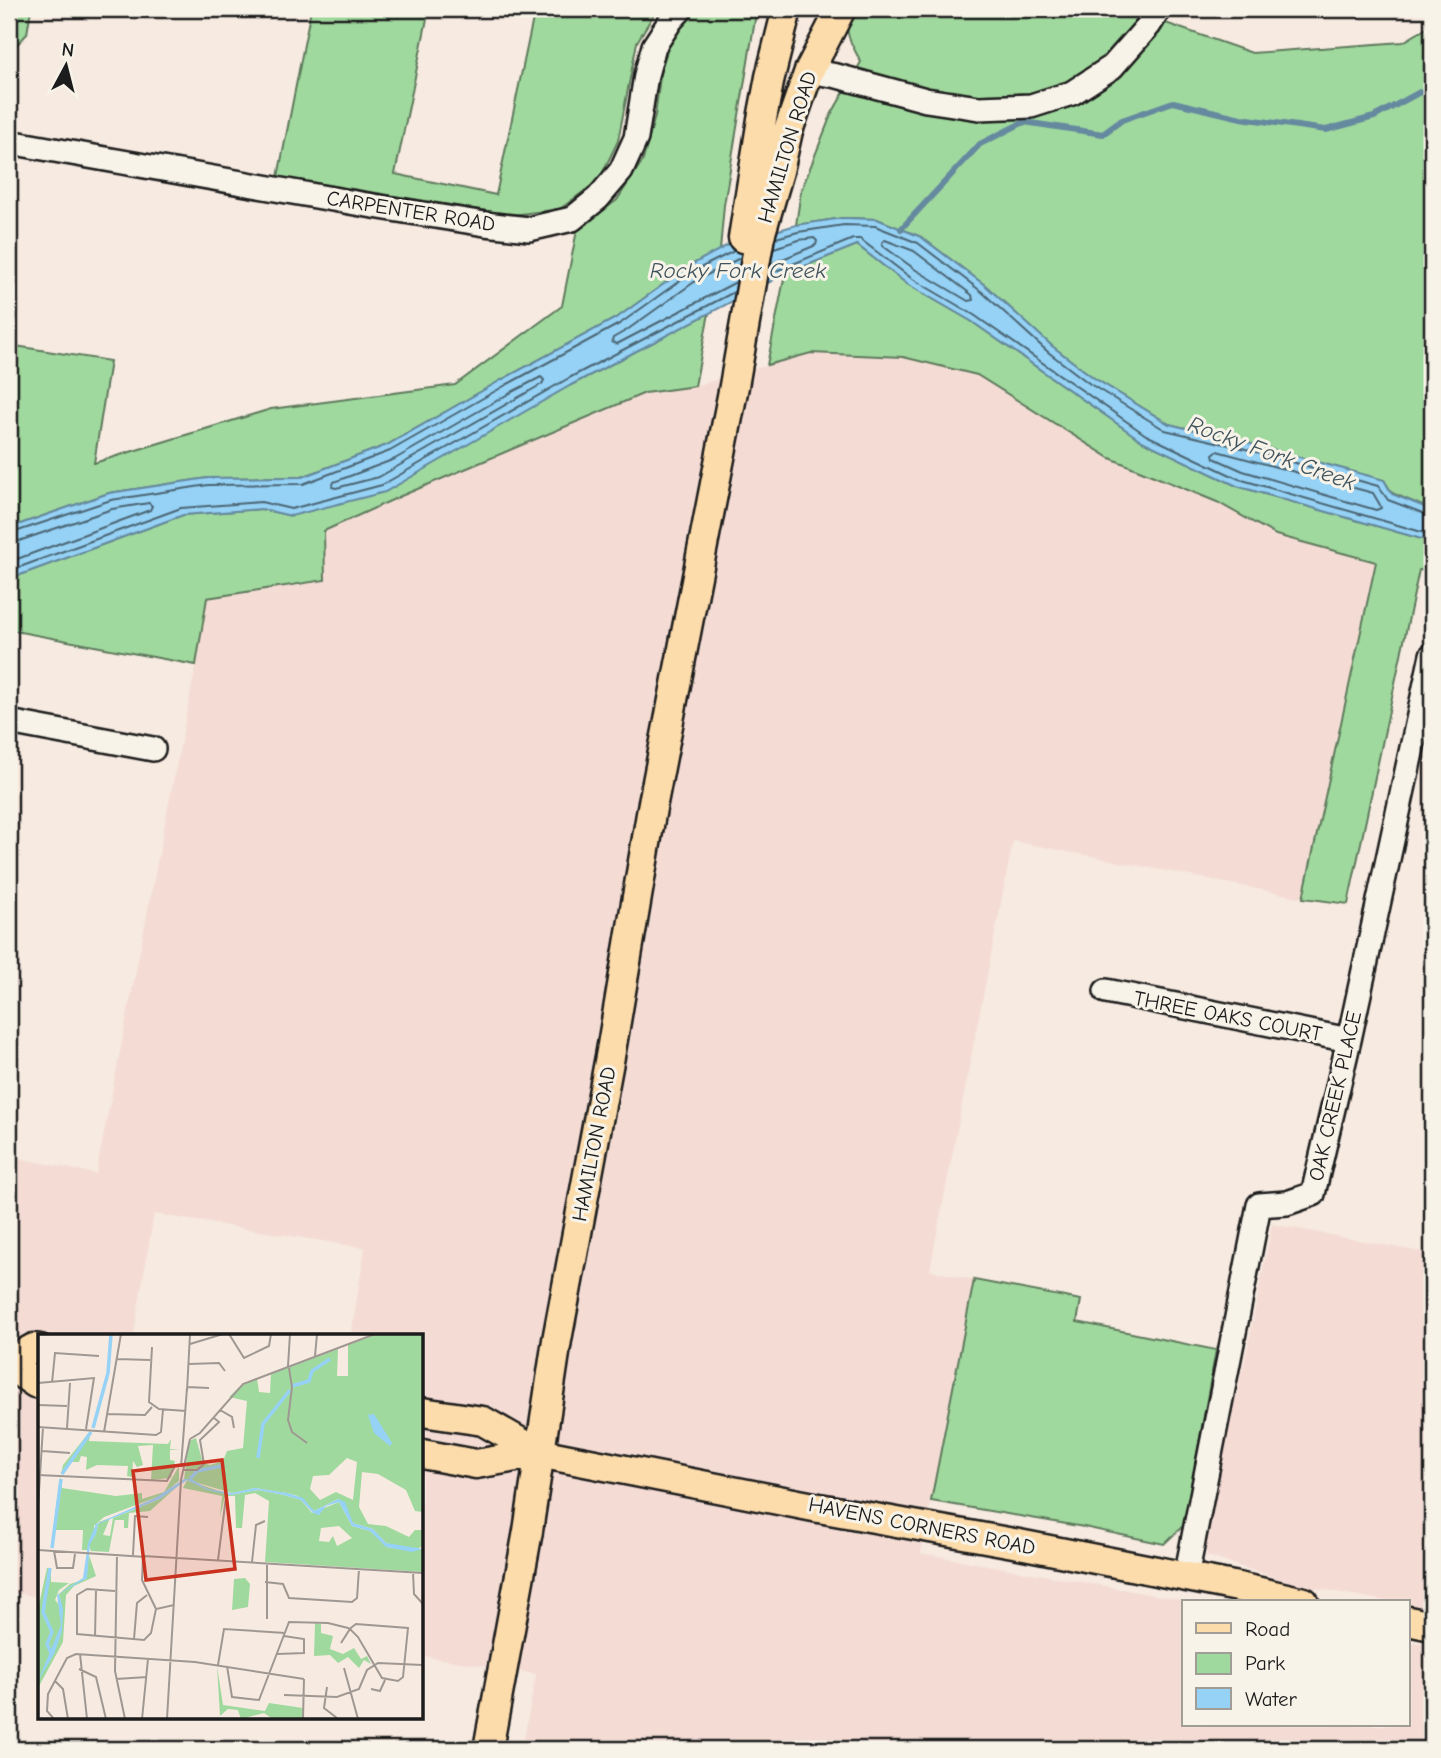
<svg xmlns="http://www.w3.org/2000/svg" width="1441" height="1758" font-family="'Comic Neue',sans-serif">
	<rect width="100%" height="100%" fill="#f7eae1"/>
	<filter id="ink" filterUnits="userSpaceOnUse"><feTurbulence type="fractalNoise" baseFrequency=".0143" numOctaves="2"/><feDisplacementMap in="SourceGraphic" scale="14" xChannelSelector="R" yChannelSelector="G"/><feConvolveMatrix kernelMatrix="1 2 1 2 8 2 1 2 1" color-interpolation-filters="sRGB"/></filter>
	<g filter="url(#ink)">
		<!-- built -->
		<path fill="#f4dcd5" d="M811,353L903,357L977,375L1110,458L1217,502L1276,535L1376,562L1303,898L1013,841L930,1270L974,1280L921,1553L1193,1602H1184V1725H1408V1641L1432,1645V1749H522L536,1674L422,1656V1336H351L365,1248L154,1214L134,1333L154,1336H40V1597L9,1592V1156L96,1174L196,665L207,598L325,580L324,532L401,496L645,393L695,386Z
			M1272,1224L1432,1254V1610L1408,1605V1602H1391L1298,1585L1207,1556L1203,1533L1246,1355Z"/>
		<!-- green -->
		<path fill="#a0d99e" stroke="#5e7a5d" stroke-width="2" d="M9,9H31L27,34L9,53Z
			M311,9H429L395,174L496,195L535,9H657L637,42L618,141L599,180L560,209L512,215L278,177Z
			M696,9H748L756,14L724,205L720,250L689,266L618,317L503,379L387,445L302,477L208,478L109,493L9,528V345L110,361L94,463L271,409L455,385L562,306L577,230L617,200L643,160L655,116L661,69L673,34Z
			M854,9H1131V11L1252,53L1403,42L1432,25V510L1392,493L1384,480L1244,442L1169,424L1094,378L1052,346L986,286L921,237L877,219L843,218L796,225L801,191L831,115L861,62C850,41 841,31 854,9Z
			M857,245L907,284L971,321L1142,441L1237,486L1432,542V571L1419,570L1348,904L1303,898L1376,562L1276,535L1217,502L1110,458L977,375L903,357L811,353L767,365L785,274Z
			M709,313L695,386L645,393L401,496L324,531L325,580L207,598L196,665L9,630V579L183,515L261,509L291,516L573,384Z
			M974,1280L1081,1300L1077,1322L1216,1350L1184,1525L1164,1544L1084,1527L931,1501Z"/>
		<!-- water -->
		<path fill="#95d2f6" stroke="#65899f" stroke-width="2" d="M843,218L877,219L921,237L986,286L1052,346L1094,378L1169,424L1244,442L1384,480L1392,494L1432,510V542L1237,486L1142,441L971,321L907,284L857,245L785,274L573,384L385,492L291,516L261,509L183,515L9,579V528L109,493L208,478L302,477L387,445L503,379L618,317L689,266L728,245L796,225Z"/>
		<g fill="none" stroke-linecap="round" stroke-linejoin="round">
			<!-- shore -->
			<path stroke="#4c6573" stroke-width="2" d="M776,238L798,232L844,225L875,226L918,243L982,292L1048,352L1090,384L1165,430L1242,448L1378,486L1388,500L1428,515L1432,516
				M885,240L914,251L972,295L973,300L968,301L916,270L883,246L882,242Z
				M771,264L816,245L817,241L814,238L799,240L774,248
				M769,274L853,239H860L911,278L974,315L1146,435L1239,479L1432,535
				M736,282L617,344L612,342L613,338L627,330L697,280L740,258
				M541,377L544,380L542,384L379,477L336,488L332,487L334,482L395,459L510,393Z
				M1217,451L1373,493L1380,505L1381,508L1376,510L1243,471L1214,458L1213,454Z
				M9,534L111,500L208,485L303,484L390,451L506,385L621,323L692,272L734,251
				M9,543L16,542L112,509L149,503L152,506L150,510L9,562
				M9,571L181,508L261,502L291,509L382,485L569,378L734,292"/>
			<!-- stream -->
			<path stroke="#65899f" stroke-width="6" d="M901,229L980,144L1024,122L1103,134L1122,120L1173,102L1241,118L1326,130L1374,117L1420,92"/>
			<defs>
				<path id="minor" d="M809,71L837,76L926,100L979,108L1031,106L1072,93L1112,67L1149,25L1159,9
					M9,142L361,204L485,224L529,229L572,219L598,198L621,171L636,138L646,75L654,46L671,20L681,9
					M9,722L153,749
					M1106,991L1349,1040
					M1186,1577L1259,1205L1287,1203L1313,1194L1349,1040L1432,655"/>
				<path id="major" d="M743,238L762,119L770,77L787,9
					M9,1362L34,1348L40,1349
					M9,1365L35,1383L40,1384
					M422,1412L483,1421L539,1453L819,1508L1019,1544L1238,1587L1304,1602
					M422,1454L476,1464L539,1453
					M1408,1621L1432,1626
					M488,1749L528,1531L557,1340L611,1051L652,808L734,386L760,236L779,171L788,131L809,71L841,9"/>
			</defs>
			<!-- minor casing -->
			<use href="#minor" stroke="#1c1c1c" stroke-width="28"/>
			<!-- major casing -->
			<use href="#major" stroke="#1c1c1c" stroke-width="33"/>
			<!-- minor -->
			<use href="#minor" stroke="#f7f3e8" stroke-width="23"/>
			<!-- major -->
			<use href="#major" stroke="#fddcac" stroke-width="28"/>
		</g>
	</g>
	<g text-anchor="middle" stroke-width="6" stroke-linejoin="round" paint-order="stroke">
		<!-- street labels -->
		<g font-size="21" fill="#1c1c1c" stroke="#f7f3e8">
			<text transform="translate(787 147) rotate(-73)" y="7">HAMILTON ROAD</text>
			<text transform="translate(411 211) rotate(9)" y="7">CARPENTER ROAD</text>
			<text transform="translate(1228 1016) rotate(11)" y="7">THREE OAKS COURT</text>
			<text transform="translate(1335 1096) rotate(-77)" y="7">OAK CREEK PLACE</text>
			<text transform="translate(594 1144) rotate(-79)" y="7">HAMILTON ROAD</text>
			<text transform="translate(922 1526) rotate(11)" y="7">HAVENS CORNERS ROAD</text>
		</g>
		<!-- water labels -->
		<g font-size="23" font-style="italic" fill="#40535d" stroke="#f7f3e8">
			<text x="738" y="278">Rocky Fork Creek</text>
			<text transform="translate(1272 453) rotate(20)" y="8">Rocky Fork Creek</text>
		</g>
	</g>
	<!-- overview -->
	<g transform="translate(38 1334)">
		<rect width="385" height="385" fill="#f7eae1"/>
		<path d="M339,0H385V178L377,177L368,156L340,140L324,138L321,173L330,190L348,192L371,203L377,196H385V212L377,216L348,209L335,195L315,189L300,165L276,177L260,162L249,159L217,154L194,159L146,145L151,107L158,104L165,129L172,131L185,127L189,117L205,114L209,67L191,63L201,53L219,44L221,58L232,59L233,40L300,15L299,42H310V11ZM309,124L319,128L315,166L298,158L282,166L272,155L275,142L291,141ZM53,96L51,107L130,110L133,105L132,115L142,116H132V126L137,127L133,144L113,146L115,111L100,112L105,131L99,133L95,127L94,143L89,142L90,132L59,131L48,136L49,123L43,122L41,128H31L23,141L25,131ZM141,132V147L122,162L66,183L56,192V204L61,188L72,184L65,201L72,202L75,184L122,165L141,151L112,177L91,179L90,194H86V186H77L71,218L53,217L50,209V216H44L45,196H15L22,143L24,154L78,162L104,159V165L126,158ZM149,146L193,161L220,156L246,161L263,166L274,179L301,168L314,192L332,197L351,214L385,215V238L227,228L231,167L217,159L207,161L204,194H198L197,162H187L182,183L184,162L145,154ZM301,192L314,204L299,212L295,202L291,208L281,207L283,194ZM51,221L58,242L36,252L28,261L25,308L0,354V275L9,234H13V248L31,249L21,256L17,266L24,274L21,260L32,250L48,245ZM207,244L212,250L210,273L194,276L196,245ZM277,289L283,290V299L295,302L292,315L305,320L316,314L323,325L329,322L333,330L326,326L321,334L310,323L300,329L292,321L276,322ZM179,332L185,371L227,377L231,369L265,374L264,385H235L226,379L203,385L200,376L190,375L182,382Z" fill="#a0d99e" fill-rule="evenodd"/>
		<path d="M336,80L354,109L352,112L336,99L330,81ZM146,145H153L170,155L194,159L217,154L249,159L265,164L276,177L300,165L307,168L315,189L335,195L348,209L385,215L374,218L348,213L332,197L314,192L301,168L288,172L281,181L275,179L263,166L246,161L220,156L193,161L169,156L149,146L122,165L60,190L58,200L52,210L49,244L21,260L25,275L24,297L16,320L0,347L23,291L19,261L45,244L50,209L58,190L117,164Z" fill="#95d2f6"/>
		<path fill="none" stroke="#95d2f6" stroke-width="3.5" d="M254,52L271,47L274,37L292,25M55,94L70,39L73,0M220,124L225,90L252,56M24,140L53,98M152,145L159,137L183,132M14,214L23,145M12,234L5,278L14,298L9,310L13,319"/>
		<path fill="none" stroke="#9f9892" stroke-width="2" d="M191,0L206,24L231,12L233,0M152,10L185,0M114,13L111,68L121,75L148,77M277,22L279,0M79,25L112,26M151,30L181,29L187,37M250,32L252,0M251,34L254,53L250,86L254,98L269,109M0,49L56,44L48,95M14,49L17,19L61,22M149,53L171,54M149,57L152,0M0,71L29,72M182,76L194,83L196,94M69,80L107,81L114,73M0,93L118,101L123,98L125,76M29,94L32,49M66,98L83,0M152,105L162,99L205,50L337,0M4,117L32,119M143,133L149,54M145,136H159L166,130L162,106L181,88L176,84M0,141L129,147L137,132L145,131M0,174L5,93M0,216L108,223M16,217L19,234H35L37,220M79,220L77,337L87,385M95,221L97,182L110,183M105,222L104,246L118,275M105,222L385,239M180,226L188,163M214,228L218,191L227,187M229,229V285M375,238L376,260L385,270M227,248L245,250L251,264L314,268L319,264L321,235M77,257L49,255L39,261V300L106,306L113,299L118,275L136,271M57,303L58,256M96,305L99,269L109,261M42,320L49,385M239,320L266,319V305L246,302M180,331L186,295L247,299M189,332L194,363L221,366L251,288L290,289L310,294L312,295L320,303L344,344L360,347L365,343L370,294L318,290L314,293L312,295L303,309M306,334L320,385M41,335L58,343L68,385M385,338V367M78,345L109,343M17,347L25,355L30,385M289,353L286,374L299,384M333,355L342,357L347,346M246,361L299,363L321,355L329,336L340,329L385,331M16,385L9,377L10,360L29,324L38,320L157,328L266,345M104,385L110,325M129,385L143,146L152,105M265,385L266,345"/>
		<path fill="#c8321e" fill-opacity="0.15" stroke="#c8321e" stroke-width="3.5" d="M184,126L197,235L108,246L95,137Z"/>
		<rect width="385" height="385" fill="none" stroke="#1c1c1c" stroke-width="3.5"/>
	</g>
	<!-- margin -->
	<rect width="1441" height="1758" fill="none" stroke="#f7f3e8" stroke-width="35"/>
	<rect x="18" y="18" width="1406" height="1723" fill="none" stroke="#1c1c1c" stroke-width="2.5" filter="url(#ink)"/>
	<!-- legend -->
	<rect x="1182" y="1600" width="228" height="126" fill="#f7f3e8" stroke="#9f9d96" stroke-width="2"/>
	<rect x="1196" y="1623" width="35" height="10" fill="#fddcac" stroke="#9f9d96" stroke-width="2"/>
	<text x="1245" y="1636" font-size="21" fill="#1c1c1c">Road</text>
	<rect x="1196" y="1653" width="35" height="21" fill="#a0d99e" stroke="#9f9d96" stroke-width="2"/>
	<text x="1245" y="1670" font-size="21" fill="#1c1c1c">Park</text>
	<rect x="1196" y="1688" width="35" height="21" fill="#95d2f6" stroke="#9f9d96" stroke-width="2"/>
	<text x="1245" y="1706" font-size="21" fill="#1c1c1c">Water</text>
	<!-- north arrow -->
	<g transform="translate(66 66) rotate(7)" stroke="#f7f3e8" stroke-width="5" paint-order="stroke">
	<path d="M0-5L12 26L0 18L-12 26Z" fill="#1c1c1c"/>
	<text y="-10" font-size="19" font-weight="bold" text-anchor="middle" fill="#1c1c1c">N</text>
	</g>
</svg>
